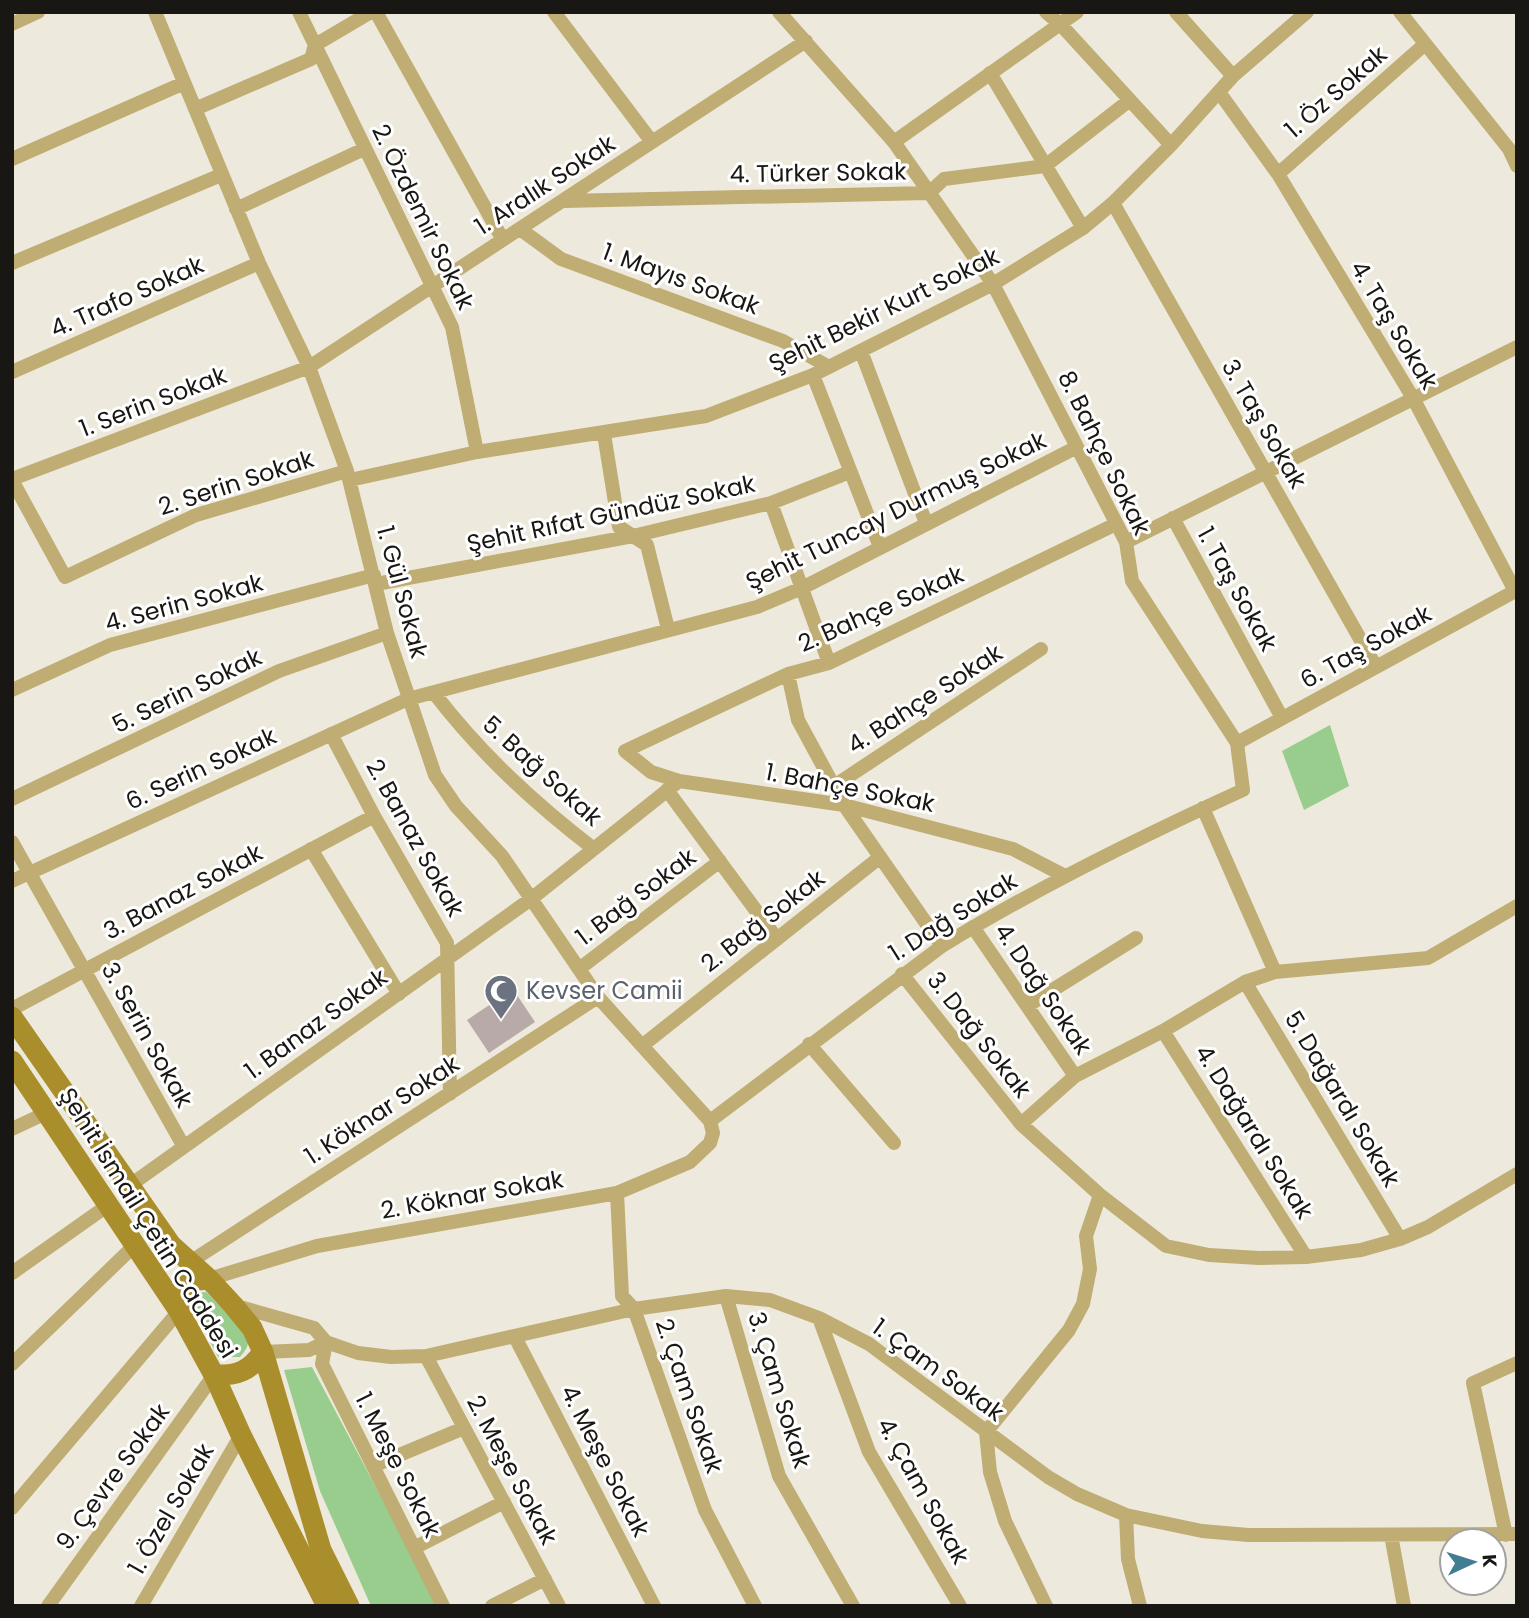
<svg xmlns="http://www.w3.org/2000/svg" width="1529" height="1618" font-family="Poppins,sans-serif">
	<rect width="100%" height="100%" fill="#edeadd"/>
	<!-- green -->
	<path fill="#99cd8d" d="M1330,725L1349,786L1304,810L1282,751Z
		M206,1292L247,1333C250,1344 247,1349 240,1357H218L188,1300L195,1293Z
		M312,1367L439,1606H371L320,1491L284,1370Z"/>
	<!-- building -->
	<path fill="#b8aaa8" d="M513,989L535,1022L489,1053L467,1020Z"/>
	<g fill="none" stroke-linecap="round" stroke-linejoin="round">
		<!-- street -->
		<path stroke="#c0ad74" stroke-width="14" d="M155,12L259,263L309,367L347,471L387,633L435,775L456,806L502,856L598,997L710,1121
			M299,12L452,327L477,452
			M376,12L503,240
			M554,12L652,142
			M1046,12L1062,26L1171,145
			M1176,12L1233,76
			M1400,12L1509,149L1517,166
			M12,24L38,12
			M990,73L1083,228
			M1219,92L1278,174L1413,398L1515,591
			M195,109L311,59L315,45L371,12
			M894,142L1077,12
			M12,159L184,83
			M1278,174L1425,44
			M564,201L929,193L944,179L1045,166L1130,100
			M1113,203L1376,667
			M236,209L364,149
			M520,229L561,259L783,341L829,367
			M12,263L221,175
			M861,351L926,523
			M12,372L259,263
			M813,375L880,547
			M604,434L619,527L647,545L668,629
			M12,479L309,367L806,41
			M12,480L65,577L196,515L347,471
			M350,480L477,452L706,416L813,375L993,284L1083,228L1113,203L1171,145L1233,76L1307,12
			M771,503L829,663
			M1173,518L1282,718
			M1126,542L1517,347
			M376,584L633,536L771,503L850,472
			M788,674L798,720L844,805L942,946
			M12,690L110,645L374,575
			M434,693C481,754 533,802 594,849
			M331,734L374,816L447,943L450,1094
			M1237,743L1517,590
			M834,786L1041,649
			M667,790L777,939
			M12,799L279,671L387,633
			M1203,808L1275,972
			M12,842L184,1147
			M311,849L399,994
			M1065,876L1013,849L844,805L679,781L651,772L625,751L788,674L829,663L1116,524
			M12,881L408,699L757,607L802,588L1077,447
			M973,927L1075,1076
			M579,969L720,861
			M902,974L1021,1124L1100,1195L1166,1246L1209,1255L1259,1258L1306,1257L1361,1250L1400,1239L1428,1227L1517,1174
			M1245,982L1400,1239
			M1027,1006L1136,938
			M12,1009L374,816
			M1163,1031L1306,1257
			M809,1044L894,1143
			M643,1045L879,858
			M710,1121L942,946C1038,887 1140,837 1243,790L1237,743L1132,581L1126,542L993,284L894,142L779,12
			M1021,1124L1075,1076L1163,1031L1245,982L1275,972L1428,958L1517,906
			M12,1129L48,1112
			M129,1186L531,899L679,781
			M617,1193L622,1296L634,1309L705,1510L755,1606
			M190,1262L598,997
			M12,1273L107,1206
			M209,1279L317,1246L617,1193L690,1162L710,1143L713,1133L710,1121
			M726,1296L779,1476L853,1606
			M233,1305L314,1328L326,1342L358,1353L391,1357L426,1356L634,1309L726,1296L770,1300L819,1318L869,1344L1048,1477L1077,1494L1126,1515L1202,1531L1248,1535L1517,1534
			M819,1318L869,1452L960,1606
			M515,1337L654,1606
			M326,1342L322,1364L443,1606
			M263,1352L309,1350L326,1342
			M426,1356L559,1606
			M12,1364L135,1245
			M373,1466L464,1428
			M12,1508L179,1311
			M1126,1515L1128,1559L1140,1606
			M1391,1535L1404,1606
			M1506,1535L1473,1383L1517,1363
			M414,1548L504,1502
			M48,1606L214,1375
			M141,1606L241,1435
			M492,1606L545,1579
			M1046,1606L1005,1521L990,1472L986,1432L1069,1330L1083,1304L1090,1269L1086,1236L1100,1195"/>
		<!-- secondary -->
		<path stroke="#ab8e2c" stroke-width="21" d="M12,1017L171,1245L209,1279L233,1305L252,1328L263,1352L321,1550L349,1606
			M12,1061L179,1311L214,1375L241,1435L327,1606
			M179,1311L186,1284L198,1280L209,1279
			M214,1375C237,1376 250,1371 263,1352"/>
	</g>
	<!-- icons -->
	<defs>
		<symbol id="mosque-pin" viewBox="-11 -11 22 30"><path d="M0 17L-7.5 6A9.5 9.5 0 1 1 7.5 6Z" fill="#6b7280" stroke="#fff"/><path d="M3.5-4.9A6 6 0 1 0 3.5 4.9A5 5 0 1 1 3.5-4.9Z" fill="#fff"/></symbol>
	</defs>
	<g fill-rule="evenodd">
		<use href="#mosque-pin" x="482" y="972" width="38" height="52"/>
	</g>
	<g text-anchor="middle" stroke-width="6" stroke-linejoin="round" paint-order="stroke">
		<!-- street labels -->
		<g font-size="24" fill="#191713" stroke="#fff">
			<text transform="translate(1336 92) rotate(-41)" y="8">1. Öz Sokak</text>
			<text transform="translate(818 173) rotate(-1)" y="8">4. Türker Sokak</text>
			<text transform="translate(545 185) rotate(-33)" y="8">1. Aralık Sokak</text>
			<text transform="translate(423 217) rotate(64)" y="8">2. Özdemir Sokak</text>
			<text transform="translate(681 279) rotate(20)" y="8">1. Mayıs Sokak</text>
			<text transform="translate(127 297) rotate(-24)" y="8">4. Trafo Sokak</text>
			<text transform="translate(884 310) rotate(-26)" y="8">Şehit Bekir Kurt Sokak</text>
			<text transform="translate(1394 325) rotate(59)" y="8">4. Taş Sokak</text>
			<text transform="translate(153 402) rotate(-21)" y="8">1. Serin Sokak</text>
			<text transform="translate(1264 424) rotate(60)" y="8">3. Taş Sokak</text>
			<text transform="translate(1104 453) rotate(64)" y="8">8. Bahçe Sokak</text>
			<text transform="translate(236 483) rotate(-18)" y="8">2. Serin Sokak</text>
			<text transform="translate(896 511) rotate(-26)" y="8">Şehit Tuncay Durmuş Sokak</text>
			<text transform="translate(611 514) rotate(-12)" y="8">Şehit Rıfat Gündüz Sokak</text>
			<text transform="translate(1237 589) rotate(61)" y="8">1. Taş Sokak</text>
			<text transform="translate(402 592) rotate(75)" y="8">1. Gül Sokak</text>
			<text transform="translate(184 603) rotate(-15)" y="8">4. Serin Sokak</text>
			<text transform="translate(881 609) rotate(-24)" y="8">2. Bahçe Sokak</text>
			<text transform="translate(1366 647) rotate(-29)" y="8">6. Taş Sokak</text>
			<text transform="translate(187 691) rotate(-26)" y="8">5. Serin Sokak</text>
			<text transform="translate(925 699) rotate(-33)" y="8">4. Bahçe Sokak</text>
			<text transform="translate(201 769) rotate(-25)" y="8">6. Serin Sokak</text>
			<text transform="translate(542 771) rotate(42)" y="8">5. Bağ Sokak</text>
			<text transform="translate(850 788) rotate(11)" y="8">1. Bahçe Sokak</text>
			<text transform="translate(415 838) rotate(61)" y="8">2. Banaz Sokak</text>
			<text transform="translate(183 892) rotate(-28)" y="8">3. Banaz Sokak</text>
			<text transform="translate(636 897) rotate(-37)" y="8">1. Bağ Sokak</text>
			<text transform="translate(953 917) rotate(-32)" y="8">1. Dağ Sokak</text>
			<text transform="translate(763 921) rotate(-38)" y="8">2. Bağ Sokak</text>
			<text transform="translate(1043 989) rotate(56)" y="8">4. Dağ Sokak</text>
			<text transform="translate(316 1024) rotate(-36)" y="8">1. Banaz Sokak</text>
			<text transform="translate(147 1035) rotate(61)" y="8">3. Serin Sokak</text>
			<text transform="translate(979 1035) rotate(52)" y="8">3. Dağ Sokak</text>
			<text transform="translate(1342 1099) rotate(59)" y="8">5. Dağardı Sokak</text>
			<text transform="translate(382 1110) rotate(-33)" y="8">1. Köknar Sokak</text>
			<text transform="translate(1254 1132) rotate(58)" y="8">4. Dağardı Sokak</text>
			<text transform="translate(472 1195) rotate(-10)" y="8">2. Köknar Sokak</text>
			<text transform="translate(148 1223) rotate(58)" y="8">Şehit İsmail Çetin Caddesi</text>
			<text transform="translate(938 1370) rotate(36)" y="8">1. Çam Sokak</text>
			<text transform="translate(779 1390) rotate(73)" y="8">3. Çam Sokak</text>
			<text transform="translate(689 1396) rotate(71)" y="8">2. Çam Sokak</text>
			<text transform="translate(605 1461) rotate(63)" y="8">4. Meşe Sokak</text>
			<text transform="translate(398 1465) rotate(63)" y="8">1. Meşe Sokak</text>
			<text transform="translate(512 1470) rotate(62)" y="8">2. Meşe Sokak</text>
			<text transform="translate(113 1477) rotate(-54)" y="8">9. Çevre Sokak</text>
			<text transform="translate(923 1491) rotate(61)" y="8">4. Çam Sokak</text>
			<text transform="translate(171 1509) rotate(-60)" y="8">1. Özel Sokak</text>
		</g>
		<!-- worship labels -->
		<g font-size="24" fill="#5b616d" stroke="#fff" text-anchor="start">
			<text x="526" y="999">Kevser Camii</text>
		</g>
	</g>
	<!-- border -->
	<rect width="1529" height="1618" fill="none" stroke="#191713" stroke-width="28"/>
	<!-- north arrow -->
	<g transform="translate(1473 1562) rotate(86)"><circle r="33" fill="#ffffff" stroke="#a3a2a1" stroke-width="2"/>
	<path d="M0-5L12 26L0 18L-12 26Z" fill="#417e94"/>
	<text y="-10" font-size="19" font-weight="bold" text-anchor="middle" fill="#191713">K</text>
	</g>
</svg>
